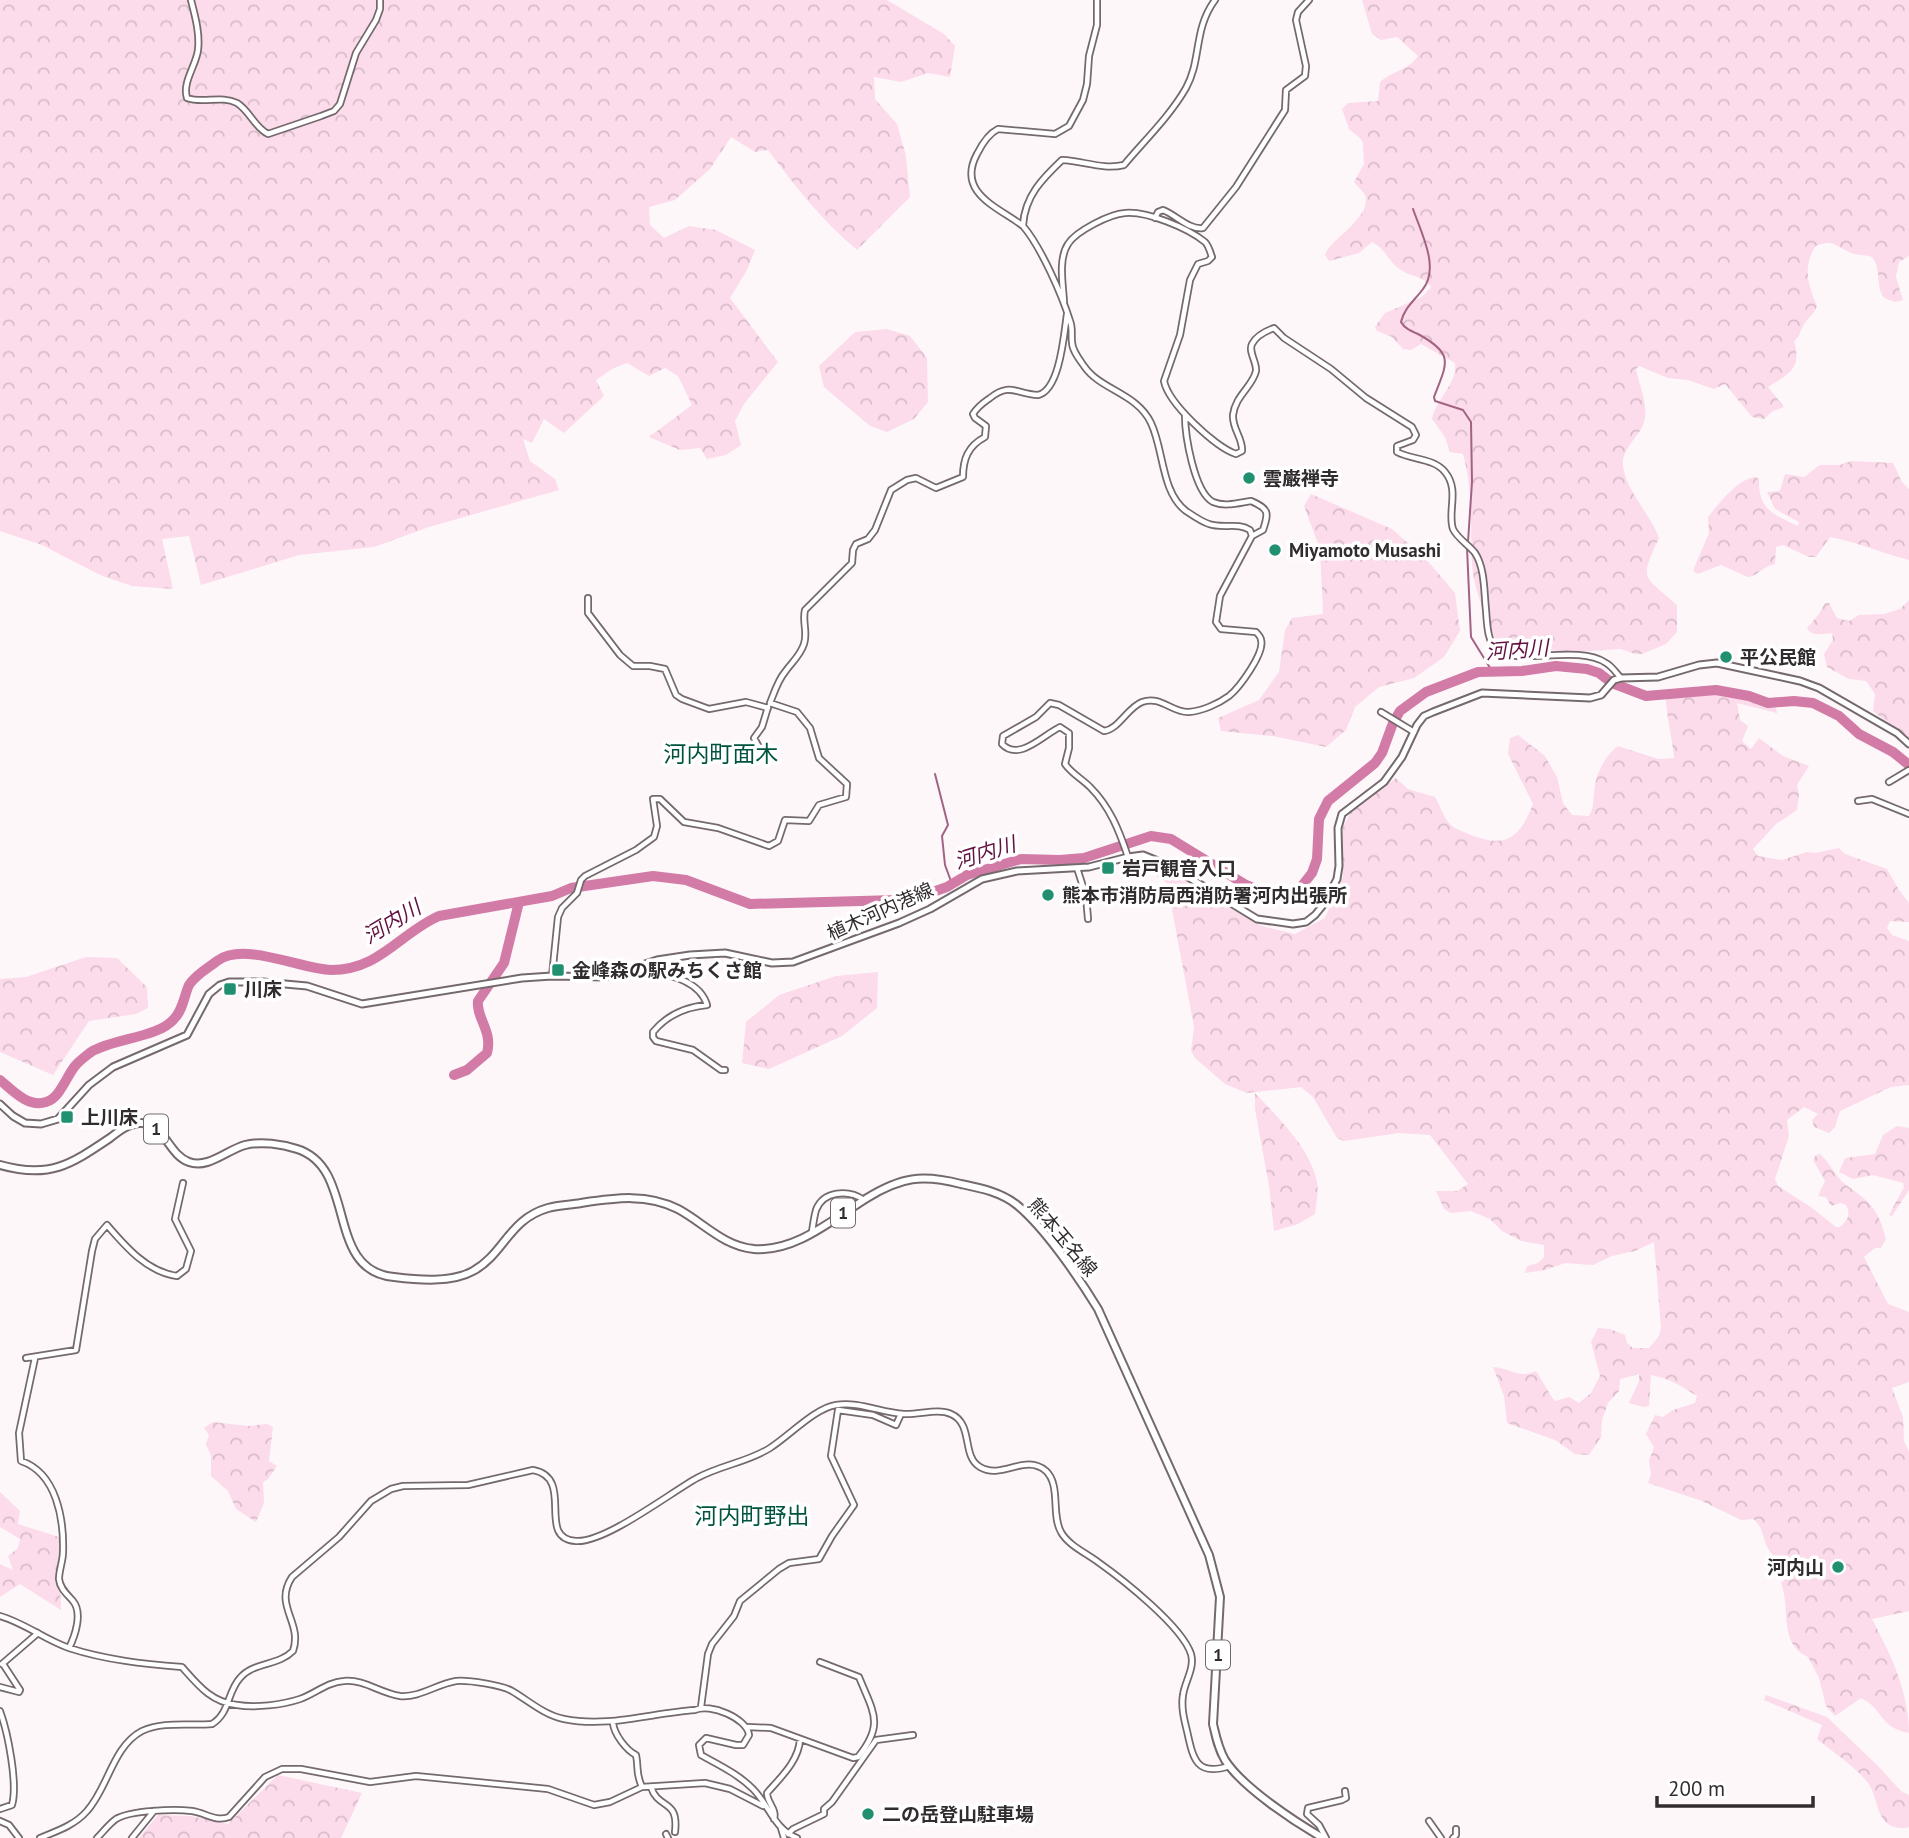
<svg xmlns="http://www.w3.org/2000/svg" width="1909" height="1838" font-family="'PT Sans','Noto Sans JP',sans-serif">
	<defs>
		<pattern id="forest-crowns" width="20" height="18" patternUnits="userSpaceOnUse" patternTransform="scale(1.75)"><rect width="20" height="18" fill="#fcdbea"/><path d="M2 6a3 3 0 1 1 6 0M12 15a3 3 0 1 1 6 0" fill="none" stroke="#d8bcc9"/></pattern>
	</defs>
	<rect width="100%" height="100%" fill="#fef7fa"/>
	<!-- forest -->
	<path fill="url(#forest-crowns)" d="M0,0H887L944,34L955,46L950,77L928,73L901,82L874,77L875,99L897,124L906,156L910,197L857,250C822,221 795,186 768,150L755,152L731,137L710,169L675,200L649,207L650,225L664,238L689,226L716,230L755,250L747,270L730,298L778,362L744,404L735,421L741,445L726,455L707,459L700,448L680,450L649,437L692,405L678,376L665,368L649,376L627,363L612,369L596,380L604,396L564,433L544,419L532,443L523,439L530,461L555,479L559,490L429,527L374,547L299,555L201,585L189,536L162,539L173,589L132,586L100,575L42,545L0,531Z
		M1362,0H1909V256L1899,262L1896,277L1903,300L1895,302L1884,298C1875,285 1882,269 1872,257C1865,254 1856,256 1849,252C1835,246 1833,239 1816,246C1802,267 1808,284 1817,306C1814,315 1807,318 1803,326C1799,333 1801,336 1794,341C1802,369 1790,373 1768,387L1784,407L1773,411L1764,419L1752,417L1725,384L1714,389L1688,380L1668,378L1639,366L1636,369C1639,384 1649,407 1644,422C1640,437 1621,448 1623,466C1626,491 1651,515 1659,538C1639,581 1643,575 1677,605V632L1666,644L1642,654H1635L1621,649L1573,652L1501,646C1494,639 1492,631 1488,622C1481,604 1473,584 1472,564C1470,524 1474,495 1463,454L1450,452L1445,437L1432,419C1436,399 1458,383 1455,363L1421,344L1411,350L1403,349L1392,337L1377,331L1375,327L1385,313L1422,297L1431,287C1424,276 1411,277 1401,270C1388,262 1388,251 1372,242L1359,253L1329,261L1325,255C1329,240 1373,217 1365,195C1363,191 1357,186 1354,182L1364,164L1363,143L1361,139L1349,129L1342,109L1348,103L1378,101L1380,82C1392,71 1409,70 1418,56L1397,37L1381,40L1372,34Z
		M887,329L910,336L927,358L928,402L914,419L887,432L870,426L824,387L819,366L855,332Z
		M1851,461L1893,463L1902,482L1909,489V560C1882,553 1857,542 1830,537L1816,557H1809L1783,545L1776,547L1775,564C1761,567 1758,576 1748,577L1721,565L1698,574L1694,572V568L1709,533L1708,517C1719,503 1738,479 1755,477L1759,479C1758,510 1773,514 1798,526L1799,522L1775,509L1767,492L1780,491L1785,474L1804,477L1820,465H1840Z
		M1311,494L1392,529L1425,558L1455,593L1460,631L1444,657L1414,678L1379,687L1355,707L1346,730L1326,747L1273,736L1221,731L1218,718L1259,700L1279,672L1285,630L1292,618L1323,614L1320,549L1304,506Z
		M1909,600V739L1873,711L1875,694L1866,681L1849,679L1827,667L1824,654L1833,640L1832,633C1823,633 1813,638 1807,628L1819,614L1825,603H1829L1837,618L1849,621L1859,615L1884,614L1900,609Z
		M1684,688C1717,688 1746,693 1776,707L1777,713L1737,703L1740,720L1748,726L1742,741L1751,749L1759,738L1783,756L1809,766L1797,785L1799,794L1797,810L1776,824L1753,849L1758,856L1782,860L1807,852L1815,853L1839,848L1845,854L1887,869L1899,890L1909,903V922L1890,921L1887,928L1892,935L1909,941V1085L1891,1087L1840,1111L1835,1127L1829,1133L1814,1127L1812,1120L1818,1114L1804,1107L1787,1120L1789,1136L1775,1179L1778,1186L1812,1208L1836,1227H1840C1848,1220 1851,1215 1846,1205L1841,1203L1831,1206L1826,1197L1818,1196L1825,1181L1813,1160L1816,1155L1820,1154C1830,1163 1835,1176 1845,1184C1871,1203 1878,1208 1886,1239L1881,1248H1875L1864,1257L1888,1304L1909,1312V1382L1892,1388L1903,1417L1904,1441L1909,1452V1611L1872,1619C1891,1655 1909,1692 1909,1733C1878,1727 1884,1709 1861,1698L1835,1716L1826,1706L1819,1678L1808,1657C1778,1644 1791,1609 1781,1583L1792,1573L1780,1571C1778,1561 1774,1558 1769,1550C1762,1539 1764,1527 1753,1519L1741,1520L1702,1501L1648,1483L1651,1474L1649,1461L1654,1447L1646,1434L1655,1415L1663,1417L1673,1410L1695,1403L1697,1396C1681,1386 1671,1379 1651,1375L1649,1406L1643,1407L1629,1403L1639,1381V1374L1620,1379L1619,1391L1608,1403L1602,1420L1601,1437L1589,1455L1575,1454L1555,1440L1507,1423L1504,1396L1493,1367C1510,1368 1519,1379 1536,1371L1553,1399L1556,1401L1569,1397L1579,1403L1591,1393L1600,1376L1591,1342L1598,1328L1610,1329L1625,1335L1627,1343L1633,1348H1649L1659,1336L1661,1328L1654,1242L1635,1251L1612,1256L1593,1265L1565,1263L1545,1270L1525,1273L1527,1266L1538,1263L1544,1257V1245L1521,1241L1502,1231L1490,1219L1471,1211L1451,1213L1444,1209L1436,1191H1457L1468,1184L1430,1135L1399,1133L1344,1141L1337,1138L1313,1097L1301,1087L1247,1093L1225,1084L1195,1058L1191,1051L1194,1027L1167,883L1152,873L1157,861L1218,902L1262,926L1295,934L1325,918L1343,877V827L1351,812L1396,778L1408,789L1435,797C1440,805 1444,819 1451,825C1456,830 1465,832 1471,835C1507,849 1520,837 1533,804L1508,754L1510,738L1518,735L1545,756L1557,777L1563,803L1572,815L1589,816C1594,808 1593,802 1594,793C1595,776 1604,756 1618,746L1658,759L1674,758C1672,736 1666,717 1666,696Z
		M86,957L117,958L147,987L148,1008L136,1014L89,1021L53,1075L0,1052V979L26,977Z
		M878,972L877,1008L842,1036L769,1069L742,1063L746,1022L779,995L836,976Z
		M1255,1093C1278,1118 1310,1147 1317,1182C1319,1191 1316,1204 1315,1214L1298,1224L1274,1231L1269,1186L1255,1109Z
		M1897,1126L1909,1128V1190L1892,1216L1889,1215L1904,1187L1903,1183L1873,1175L1853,1179L1839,1172L1845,1158L1875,1154L1883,1135Z
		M213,1422L248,1426L267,1424L273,1427L269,1461L277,1466L268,1479L263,1482L264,1503L256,1522L236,1509L228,1491L211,1476V1455L206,1445L209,1435L204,1428Z
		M0,1492L20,1511L18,1524L59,1537L61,1610L20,1584L0,1597V1564L13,1570L8,1556L18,1548L20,1539L0,1527Z
		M1766,1695L1827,1717L1881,1769L1901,1791L1909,1795V1827C1903,1829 1893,1828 1888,1824C1876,1815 1877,1795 1868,1783C1855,1766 1834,1753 1817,1739L1822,1725L1764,1700Z
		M278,1775L362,1793L341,1838H139L158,1815L191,1816L228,1824Z"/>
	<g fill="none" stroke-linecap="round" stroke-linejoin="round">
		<!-- stream -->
		<path stroke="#a26383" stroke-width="2" d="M1413,209C1421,232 1440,268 1423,289C1415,300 1404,308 1401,322C1404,328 1411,331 1418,334C1455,354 1447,363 1434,397L1435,401L1463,410L1471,422L1472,482L1468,542
			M1467,548L1471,637L1492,671
			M935,774L948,825L942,836L945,865L952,884"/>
		<!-- river -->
		<path stroke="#d27ba7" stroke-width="10" d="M454,1075L467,1070L487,1053C493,1031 476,1018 478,1001L504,963L519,902
			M0,1080C12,1090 28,1108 46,1102C60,1098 66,1077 75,1066C79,1061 86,1056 91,1052C114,1038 158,1038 174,1019C183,1010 184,996 189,985C195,975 208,968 217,961C244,941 300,969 331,970C380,970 400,933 439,916L552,896L571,888L653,876L686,880L750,904L896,900L930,893L947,887L967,875L1021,859L1060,860L1084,858L1151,836L1171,839L1246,885L1273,896L1287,895L1301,887L1312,873L1317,859L1319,819L1328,801L1375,763L1382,753L1393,723L1400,711L1426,692L1478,672L1522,671L1556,666L1587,669L1599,673L1612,683L1646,696L1716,690L1749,696L1768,703L1794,701L1813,703L1839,716L1859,734L1893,752L1909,765"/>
		<defs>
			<path id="minor" d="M191,0C195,16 200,33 198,50C196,66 182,82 187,98C203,104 221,95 237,103C250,111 254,127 268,134L321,116L334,111L340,104L356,53L376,20L380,9V0
				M1097,0V25L1089,56L1087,84L1083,100L1069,126L1055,134L998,129C988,134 982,144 977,154C956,193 998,207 1023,226C1041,247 1062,295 1070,321C1073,328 1071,335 1072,342C1072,350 1079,359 1084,366C1100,390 1137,393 1151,423C1164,450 1161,492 1186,511C1192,515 1202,522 1209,524C1223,529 1238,522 1250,530L1252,536L1220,596L1216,622L1221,629L1256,632C1258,634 1261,637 1261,640C1265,653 1239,688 1229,696C1218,704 1202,711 1189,712C1172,713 1161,695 1142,702C1127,708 1119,729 1104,731L1059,705L1050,703L1036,717L1003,736L1002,744C1019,762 1043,735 1060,727L1069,733V748L1065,764C1071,773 1082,779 1090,787C1110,807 1119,830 1128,857
				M1155,218L1158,212L1163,210C1176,215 1189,230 1203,228L1236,187L1285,110L1286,90L1305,76L1306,66L1296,20L1298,12L1309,0
				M1023,225C1025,196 1042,179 1062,160C1084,161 1103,170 1124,165C1144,141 1170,116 1186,88C1202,59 1193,30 1215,0
				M1064,302C1063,285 1058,259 1068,244C1076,231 1110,214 1125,213C1147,211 1188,228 1205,242C1209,246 1210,252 1212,257L1208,261L1198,264L1190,280L1180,335L1164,381C1168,403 1215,447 1236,454L1242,451C1243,438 1232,429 1233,415C1235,396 1253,386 1256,371C1257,362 1248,352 1252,344C1256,336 1266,331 1274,328L1284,338L1331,369L1366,398L1412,427L1416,435L1413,440L1397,446V452C1412,460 1434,458 1445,472C1460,490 1447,512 1453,529C1457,538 1469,545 1475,553C1485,568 1484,592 1486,610C1487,622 1487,642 1497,650C1516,666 1578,644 1606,663C1612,666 1616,673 1621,678
				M1185,415C1185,435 1194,492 1213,502C1225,507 1238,503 1251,501C1269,509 1269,512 1263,530L1252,536
				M588,598V613L620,655L633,666H650L665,669L676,695L682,699L709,709L746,702L768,708
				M1381,712L1414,732
				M760,749L754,738L762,727L768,707
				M1889,782L1909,770
				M1858,801L1872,799L1909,814
				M1077,868L1086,896L1088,919
				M639,968C663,974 699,978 707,1005C686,1007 667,1015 653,1032V1037L656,1041L693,1050L721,1070H725
				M552,976L558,917L562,908L577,893L581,880L585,876L636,850L654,837L657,826L653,799H660L684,822L718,828L769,846L778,841L785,820L809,821L819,805L846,797L847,784L819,758L810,728L797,712L770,703C774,693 778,680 785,672C792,662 800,656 804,644C808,632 802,622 805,610L852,563L853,550L856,544L868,539L875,530L891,490L907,480L916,478L936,488L963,477C963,459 968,446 985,437L986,426L975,418L973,414C978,406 983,403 990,398C1010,382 1016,394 1038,395C1060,390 1064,334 1067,314
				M812,1232C813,1225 814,1217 816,1210C823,1191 848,1189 864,1200
				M26,1358L76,1350L92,1251L95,1239L107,1225C125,1246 147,1272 177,1276L186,1269L191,1251L175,1219L183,1183
				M35,1358L19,1433L21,1461C57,1473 64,1520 63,1552C63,1561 59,1570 59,1579C60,1589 68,1595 73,1601C83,1613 75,1636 69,1648
				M0,1616C25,1623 45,1640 69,1648C106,1660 144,1664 182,1667C198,1685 211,1702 237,1705C255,1708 282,1705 300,1699C315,1694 327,1682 344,1681C364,1679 380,1693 400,1696C419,1698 437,1684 456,1681C469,1680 502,1685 512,1691C529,1701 544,1715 564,1719C608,1728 651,1713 695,1710C710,1703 747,1718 749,1735L743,1745H736L706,1738L699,1745L701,1755C719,1765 738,1774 753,1789C769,1805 774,1829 797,1838
				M2,1664L38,1633
				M0,1687L19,1692L20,1690L3,1664
				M701,1707L708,1654L712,1644L734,1616L740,1601L779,1569L789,1563L819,1559L832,1536L854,1505L831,1456L838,1410L873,1415L896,1425L901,1414
				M0,1711C8,1733 18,1784 12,1805L0,1809
				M613,1723C614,1734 626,1750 636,1755C639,1769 635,1771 642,1787
				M748,1727L771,1728L853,1758L858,1757C885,1724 873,1712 859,1677L820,1662
				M651,1787C658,1810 679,1798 675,1832
				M774,1819C777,1809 767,1803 767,1793C780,1778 799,1761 800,1739
				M0,1821L9,1825L19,1838
				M1429,1821L1441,1838
				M781,1828L784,1838
				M666,1834L668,1838
				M788,1834L793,1829L824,1814V1809L832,1802L876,1740L913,1735
				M40,1838C57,1831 75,1825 87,1811C108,1788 113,1746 142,1731C163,1721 190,1726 212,1724C230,1713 227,1692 240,1678C253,1662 278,1666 293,1651C303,1622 273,1606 292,1577L339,1537L371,1501L391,1489L403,1486L468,1485L533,1470C576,1478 535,1539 576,1541C605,1543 670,1493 697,1478C721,1465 748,1462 770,1448C789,1436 815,1408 836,1405C858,1401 882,1413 904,1414C919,1415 938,1408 951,1414C974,1424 961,1456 980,1467C1002,1480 1025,1453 1046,1471C1061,1485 1051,1515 1061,1532C1068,1545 1086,1553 1098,1562C1122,1579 1182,1626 1191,1654C1195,1668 1185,1681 1183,1695C1181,1707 1184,1719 1187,1731C1193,1758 1196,1777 1229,1766
				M97,1838C103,1832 109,1824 116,1819C131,1810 175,1809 192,1811C206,1813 215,1822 229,1817L265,1777L282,1769H301L370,1782L416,1776L548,1789L594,1805L610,1802L642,1787L705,1783L730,1789L763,1806
				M132,1838L154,1811
				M1326,1838L1319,1825L1307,1814L1308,1808L1342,1800L1346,1798L1345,1791
				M1453,1838L1456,1835V1829"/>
			<path id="secondary" d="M0,1104L13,1116L25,1123L41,1124L58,1119L89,1085L113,1067L187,1035L209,994L220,985L229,982H263L307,986L362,1004L522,978L552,976L606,977L657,960L690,955L725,953L772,963L793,962L899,923L930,909L982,879L1017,871L1089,867L1128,857L1143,855L1170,866L1257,919L1293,924L1306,922L1315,915L1324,904L1337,879L1339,866L1338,828L1342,814L1384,782L1402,757L1417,725L1424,716L1433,712L1482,693L1590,698L1601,695L1614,680L1621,678L1658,677L1699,665L1717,663L1800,681L1819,688L1897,733L1909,744"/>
			<path id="primary" d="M0,1165C49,1179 70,1165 110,1138C119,1131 128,1124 139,1123C164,1121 168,1155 189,1162C208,1169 227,1150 245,1145C261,1141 282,1144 297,1149C358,1168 324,1271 394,1277C418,1280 452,1283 473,1271C504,1254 509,1219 548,1208C559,1205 570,1205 581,1203C615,1198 647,1193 678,1209C704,1223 723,1246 754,1249C796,1252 833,1219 867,1198C901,1177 922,1174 961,1184C980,1188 1001,1192 1017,1205C1045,1228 1079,1278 1098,1309L1209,1555L1220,1597L1213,1724C1216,1737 1218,1748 1225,1760C1242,1787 1295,1822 1323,1838"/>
		</defs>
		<!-- minor casing -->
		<use href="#minor" stroke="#746a6e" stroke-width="8"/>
		<!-- secondary casing -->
		<use href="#secondary" stroke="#746a6e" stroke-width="9"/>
		<!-- primary casing -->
		<use href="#primary" stroke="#746a6e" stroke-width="10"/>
		<!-- minor -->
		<use href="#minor" stroke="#fff" stroke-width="4.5"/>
		<!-- secondary -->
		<use href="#secondary" stroke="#fff" stroke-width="5"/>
		<!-- primary -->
		<use href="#primary" stroke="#fff" stroke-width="6"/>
	</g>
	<!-- markers -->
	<g fill="#209071" stroke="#fff" stroke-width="2.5">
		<circle cx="1249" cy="478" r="7"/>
		<circle cx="1275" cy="550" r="7"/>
		<circle cx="1726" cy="657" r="7"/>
		<rect x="1101" y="861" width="14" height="14" rx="3.5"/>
		<circle cx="1048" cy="895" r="7"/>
		<rect x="551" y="963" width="14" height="14" rx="3.5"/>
		<rect x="223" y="982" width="14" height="14" rx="3.5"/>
		<rect x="60" y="1110" width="14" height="14" rx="3.5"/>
		<circle cx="1838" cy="1567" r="7"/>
		<circle cx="868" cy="1814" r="7"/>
	</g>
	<g text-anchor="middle" stroke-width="7" stroke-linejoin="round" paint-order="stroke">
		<!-- shield labels -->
		<g fill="#fff" stroke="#6f6b6d" stroke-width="2">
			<rect x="144" y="1114.5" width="24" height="29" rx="5"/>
			<rect x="831" y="1198.5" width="24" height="29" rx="5"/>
			<rect x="1206" y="1640.5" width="24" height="29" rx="5"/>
		</g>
		<g font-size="18" font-weight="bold" fill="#312c2e">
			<text x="156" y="1135">1</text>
			<text x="843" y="1219">1</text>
			<text x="1218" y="1661">1</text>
		</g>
		<!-- poi labels -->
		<g font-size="19" font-weight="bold" fill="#312c2e" stroke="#fff" text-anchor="start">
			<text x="1263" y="485">雲巌禅寺</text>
			<text x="1289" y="557">Miyamoto Musashi</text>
			<text x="1740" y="664">平公民館</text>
			<text x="1122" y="875">岩戸観音入口</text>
			<text x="1062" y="902">熊本市消防局西消防署河内出張所</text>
			<text x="572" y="977">金峰森の駅みちくさ館</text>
			<text x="244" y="996">川床</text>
			<text x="81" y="1124">上川床</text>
			<text x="1824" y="1574" text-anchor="end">河内山</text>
			<text x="882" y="1821">二の岳登山駐車場</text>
		</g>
		<!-- street labels -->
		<g font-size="19" fill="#312c2e" stroke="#fff">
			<text transform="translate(880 911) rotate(-24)" y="7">植木河内港線</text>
			<text transform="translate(1063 1237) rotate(50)" y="7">熊本玉名線</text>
		</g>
		<!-- water labels -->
		<g font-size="21" font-style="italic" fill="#621342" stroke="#fff">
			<text transform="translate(1517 650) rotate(-4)" y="7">河内川</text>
			<text transform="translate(985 853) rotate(-17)" y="7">河内川</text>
			<text transform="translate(392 922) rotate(-31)" y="7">河内川</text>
		</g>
		<!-- quarter labels -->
		<g font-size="23" fill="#00543f" stroke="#fff">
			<text x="721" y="762">河内町面木</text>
			<text x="752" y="1524">河内町野出</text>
		</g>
	</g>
	<!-- scale -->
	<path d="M1657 1796v10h156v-10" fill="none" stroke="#312c2e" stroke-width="3.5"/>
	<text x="1668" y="1796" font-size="21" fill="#312c2e" stroke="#ffffff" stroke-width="5" paint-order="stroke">200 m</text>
</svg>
